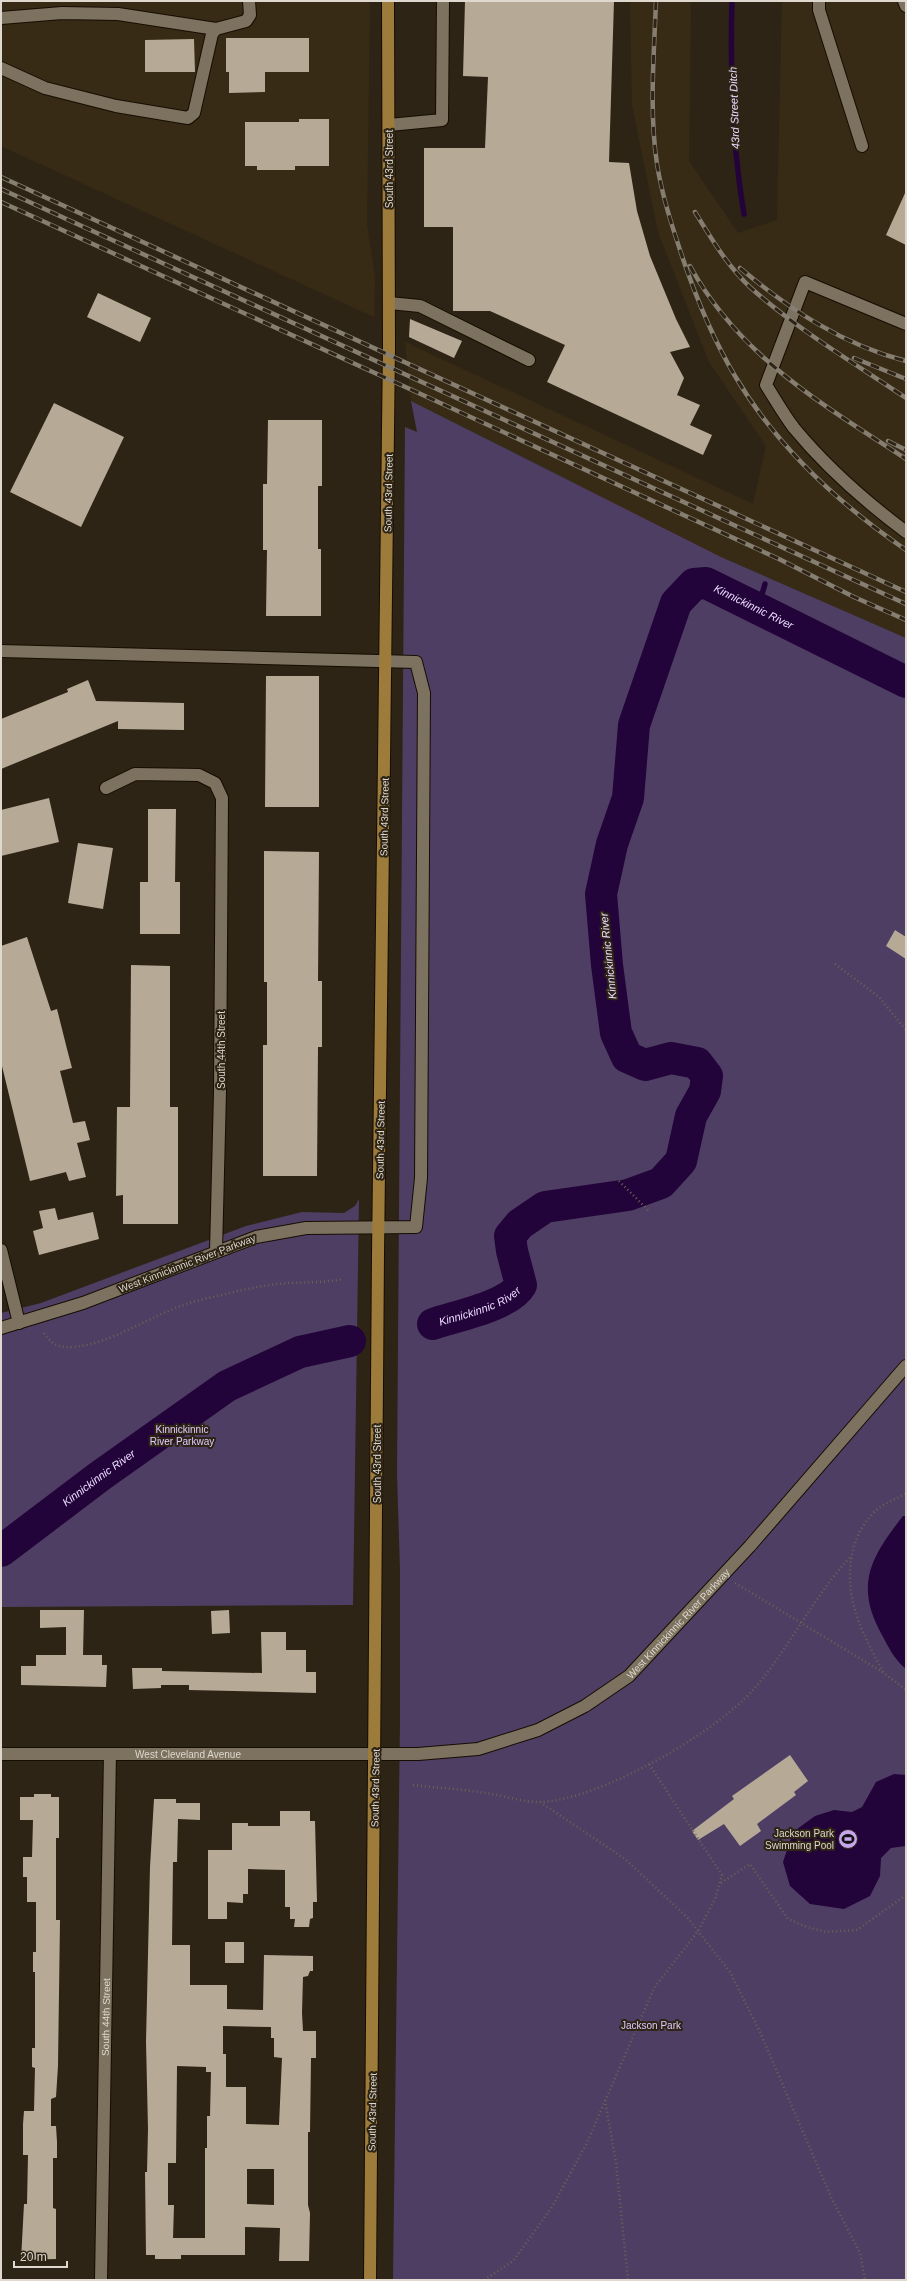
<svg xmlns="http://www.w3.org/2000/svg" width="907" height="2281" font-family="Arial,sans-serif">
	<rect width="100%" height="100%" fill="#2e2415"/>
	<!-- built -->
	<path fill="#382b15" d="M1,1H370L367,224L375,278L374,317L1,146Z
		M630,1H691L689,161L738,233L777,220L782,1H906V638L721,557L411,401L405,342L753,504L766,446L709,362L658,232L632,105Z"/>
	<!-- green -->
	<path fill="#4f3e63" d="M411,401L721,557L906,638V2280H393L400,1721V1569L397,1475L405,427L417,432Z
		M359,1199L353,1605L1,1607V1313L41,1303L246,1226L302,1212L344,1213L355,1206Z"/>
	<!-- water -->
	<path fill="#23043a" d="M903,1516H906V1669C894,1659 889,1648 882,1635C854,1585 871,1557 903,1516Z
		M894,1774L906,1775V1846L891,1848L881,1858L880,1876L870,1896L844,1909L810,1904L790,1886L783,1862L793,1832L815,1816L834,1810L852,1812L862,1807L876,1782Z"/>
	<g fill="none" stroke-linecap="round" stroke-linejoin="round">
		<!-- stream -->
		<path stroke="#23043a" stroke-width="5.5" d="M732,1C730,73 732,143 744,214
			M758,608L765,584"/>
		<!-- river -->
		<g stroke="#23043a" stroke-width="32">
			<path id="s1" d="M433,1324C456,1316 509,1306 521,1285L512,1251L510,1236L520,1224L545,1207L628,1195L661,1183L681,1161L691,1116L705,1091L707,1076L697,1063L671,1058L645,1065L627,1057L616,1033L607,965L601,894L612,844L628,798L634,725L676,603L694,584L706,583L906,682"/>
			<path id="s2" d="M1,1551L100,1476L227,1386L300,1352L350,1341"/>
		</g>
	</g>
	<!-- building -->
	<path fill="#b6aa97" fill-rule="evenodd" d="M465,1H614L609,162L629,163L637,211L650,256L676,319L690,347L670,352L684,378L677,395L700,405L690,425L712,435L703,455L547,382L565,345L490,311H453V227H424V148H485L488,77L463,76Z
		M226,38H309V72H265V92L229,93V72H226Z
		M194,39L195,72H145V40Z
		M299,119H329V166H295V170H257V166H245V122H299Z
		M906,191V245L886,235Z
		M98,293L151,318L140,342L87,317Z
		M410,319L462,341L454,358L409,337Z
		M54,403L124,437L81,527L10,492Z
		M268,420H322V486H318V549H321V616H266L267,550H263V484H267Z
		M266,676H319V807H265Z
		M88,680L96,701L184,703V730L118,729V721L1,769V719L68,692L67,689Z
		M49,798L59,842L1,856V810Z
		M148,809H176L175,882H180V934H140V882H148Z
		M78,843L113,848L103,909L68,903Z
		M264,851L319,852L318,981H322V1047H318L317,1176H263V1045H267V982H264Z
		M895,930L906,937V959L886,946Z
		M27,937L51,1011L57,1009L67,1049L72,1068L60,1071L73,1123L85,1121L90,1140L77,1143L86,1177L69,1181L66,1172L30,1181L1,1062V946Z
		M131,965L170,966V1107H178V1224H123V1195L116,1196L117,1107H130Z
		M55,1208L58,1220L93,1212L99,1239L39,1255L33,1231L43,1228L39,1211Z
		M40,1610H84L83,1655H102V1665H107L106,1687L21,1685V1666H36V1655H66V1627L40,1628Z
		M229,1610L230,1633L212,1634L211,1611Z
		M261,1632H286V1650H306V1672H316V1693L189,1690V1685H161V1688L133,1689L132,1668H162V1671L262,1673Z
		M790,1755L808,1781L794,1792L796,1795L757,1824L761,1831L740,1846L724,1824L698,1840L692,1831L734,1799L732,1796Z
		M34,1794H51V1797H59V1838H56V1920H60L58,2066L56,2097L51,2099V2126H56L57,2142V2158H53V2208L56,2209V2259L21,2260L24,2204H27L28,2155H23V2124L24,2111H34L35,2068L32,2067V2048H35V1972H33V1952H36V1902H27V1877H23V1857H32L33,1820H20V1797H34Z
		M154,1799H176V1803H200V1820L178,1819L177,1862H173L172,1945H190V1985H227V2009L263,2010L264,1955L313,1956V1971H310L308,1976L303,1977L302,2013L303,2031H316V2058H311L310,2132H308V2205L310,2213L309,2261H279L280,2228L245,2227V2255H181V2259H155V2255H146L145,2172H147L148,2129L146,2042L150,1867ZM223,2026L271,2027V2038H274V2057L282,2058L279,2125L246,2124V2087H226V2054H223ZM177,2066L206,2067V2072H211L210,2116H207V2148H205V2238H173L174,2205H168V2163H176ZM247,2169H274V2205L247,2204Z
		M280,1811H310V1821H315L317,1902H313V1918L310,1919L309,1927H294L295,1919H290V1907H285V1870L248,1869V1894H243V1903L227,1902V1919H208V1850H232V1823H248V1826H280Z
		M225,1942H244V1963H225Z"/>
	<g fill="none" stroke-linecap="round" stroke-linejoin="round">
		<defs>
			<g id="minor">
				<path d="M819,1V10L862,146"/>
				<path d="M904,1L906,6"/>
				<path d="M1,18L62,13L118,14L216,29"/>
				<path d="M1,68L45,88L116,106L188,118L194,113L212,34L216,29L246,21L250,15L249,1"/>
				<path d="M389,125L442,120L443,1"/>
				<path d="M389,303L420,306L529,360"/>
				<path d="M906,324L805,282L766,385C775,399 784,415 794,428C826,467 866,502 906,532"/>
				<path d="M1,651L416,662L424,693L421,1178L416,1227L306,1228L256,1237L83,1303L1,1328"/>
				<path d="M106,788L135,774L199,775L215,783L222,798L220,1092L216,1251"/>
				<path d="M1,1250L19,1323"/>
				<path id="s3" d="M1,1754H418L478,1749L538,1730L585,1706L629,1676L750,1546L906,1366"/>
				<path id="s4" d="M101,2280L110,1754"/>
			</g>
			<path id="major" d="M370,2280L378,1254L389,347L388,1"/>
		</defs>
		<!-- minor casing -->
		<use href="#minor" stroke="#160d02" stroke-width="14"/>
		<!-- major casing -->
		<use href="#major" stroke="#160d02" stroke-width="14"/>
		<!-- path -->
		<path stroke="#6a6255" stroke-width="2.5" stroke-dasharray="1 3" stroke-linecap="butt" d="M835,964L879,997L906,1030
			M619,1181L649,1211
			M44,1333C52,1345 59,1348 74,1347C115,1343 155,1312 196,1301C226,1294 258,1285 288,1283C307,1282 324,1283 343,1279
			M735,1583L884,1673L906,1690
			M883,1672C873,1652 861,1632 855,1610C846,1581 848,1541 870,1517C879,1505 893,1500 906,1494
			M413,1785C437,1788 461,1789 485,1793C503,1795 524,1803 542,1802C600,1799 714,1734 753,1690C789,1649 813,1597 851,1556
			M540,1802L625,1859L687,1917L730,1972L760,2032L831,2197L860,2253L865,2280
			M721,1883L750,1864L788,1919L807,1927L826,1932L857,1930L906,1895
			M605,2100L616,2163L628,2280
			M484,2280L513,2261L552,2207L586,2145L654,1988L698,1931L715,1899L722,1875L649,1764"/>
		<!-- minor -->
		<use href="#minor" stroke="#7d715f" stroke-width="12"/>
		<!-- major -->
		<use href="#major" stroke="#9d7b3a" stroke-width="12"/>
		<defs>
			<path id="rail" d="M656,1C654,55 649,111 657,164C662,196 673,229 683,259C697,300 713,339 735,376C777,447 839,504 906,550
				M1,177L906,592
				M1,189L906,604
				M1,202L412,390L779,559L854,597L906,620
				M695,212C711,238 728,267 751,288C798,330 854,363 906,398
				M690,266C740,357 822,404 906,459
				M740,268C789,309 843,345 906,361
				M854,358L906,379
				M888,441L906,450"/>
		</defs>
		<!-- rail casing -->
		<use href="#rail" stroke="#867e71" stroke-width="4.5"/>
		<!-- rail -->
		<use href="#rail" stroke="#2e2415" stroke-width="3" stroke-dasharray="9" stroke-linecap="butt"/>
	</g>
	<!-- icons -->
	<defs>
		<symbol id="stadium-disc" viewBox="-11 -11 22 22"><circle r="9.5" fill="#c8a6ef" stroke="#2e2415"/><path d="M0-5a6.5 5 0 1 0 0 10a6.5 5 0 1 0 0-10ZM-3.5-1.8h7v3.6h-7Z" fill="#111"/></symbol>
	</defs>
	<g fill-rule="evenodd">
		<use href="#stadium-disc" x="837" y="1828" width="22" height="22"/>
	</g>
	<g text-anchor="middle" stroke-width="4" stroke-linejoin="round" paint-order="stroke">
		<!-- street labels -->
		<g font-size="10" fill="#ded8ce" stroke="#2e2415">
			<text transform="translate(389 169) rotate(-90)" y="4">South 43rd Street</text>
			<text transform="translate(388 493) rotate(-89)" y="4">South 43rd Street</text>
			<text transform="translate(384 817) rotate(-89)" y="4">South 43rd Street</text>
			<text transform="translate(221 1050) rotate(-90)" y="4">South 44th Street</text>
			<text transform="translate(380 1140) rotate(-89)" y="4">South 43rd Street</text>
			<text transform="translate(187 1263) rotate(-21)" y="4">West Kinnickinnic River Parkway</text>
			<text transform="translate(377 1464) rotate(-90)" y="4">South 43rd Street</text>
			<text dy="4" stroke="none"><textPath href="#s3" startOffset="718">West Kinnickinnic River Parkway</textPath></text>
			<text dy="4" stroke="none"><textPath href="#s3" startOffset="187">West Cleveland Avenue</textPath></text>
			<text transform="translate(375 1788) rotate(-89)" y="4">South 43rd Street</text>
			<text dy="4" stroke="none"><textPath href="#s4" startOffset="263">South 44th Street</textPath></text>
			<text transform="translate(372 2112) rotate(-89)" y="4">South 43rd Street</text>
		</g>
		<!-- park labels -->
		<g font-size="10" fill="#e0c9fe" stroke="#2e2415">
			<text x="182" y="1433">Kinnickinnic<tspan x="182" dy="12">River Parkway</tspan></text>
			<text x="651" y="2029">Jackson Park</text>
		</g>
		<!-- poi labels -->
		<g font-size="10" fill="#ded8ce" stroke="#2e2415" text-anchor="end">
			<text x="834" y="1837">Jackson Park<tspan x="834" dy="12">Swimming Pool</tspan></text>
		</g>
		<!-- water labels -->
		<g font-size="11" font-style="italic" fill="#eadbff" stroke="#2e2415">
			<text transform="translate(734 108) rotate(-92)" y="4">43rd Street Ditch</text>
			<text dy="4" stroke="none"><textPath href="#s1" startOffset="1082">Kinnickinnic River</textPath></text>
			<text transform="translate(608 956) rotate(-96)" y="4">Kinnickinnic River</text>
			<text dy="4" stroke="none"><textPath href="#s1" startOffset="50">Kinnickinnic River</textPath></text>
			<text dy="4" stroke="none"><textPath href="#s2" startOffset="122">Kinnickinnic River</textPath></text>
		</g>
	</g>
	<!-- border -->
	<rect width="907" height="2281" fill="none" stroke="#ded8ce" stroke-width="4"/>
	<!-- scale -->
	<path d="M14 2261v6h53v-6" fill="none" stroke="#ded8ce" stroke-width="2"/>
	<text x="20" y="2261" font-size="12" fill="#ded8ce" stroke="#2e2415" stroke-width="3" paint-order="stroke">20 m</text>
</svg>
